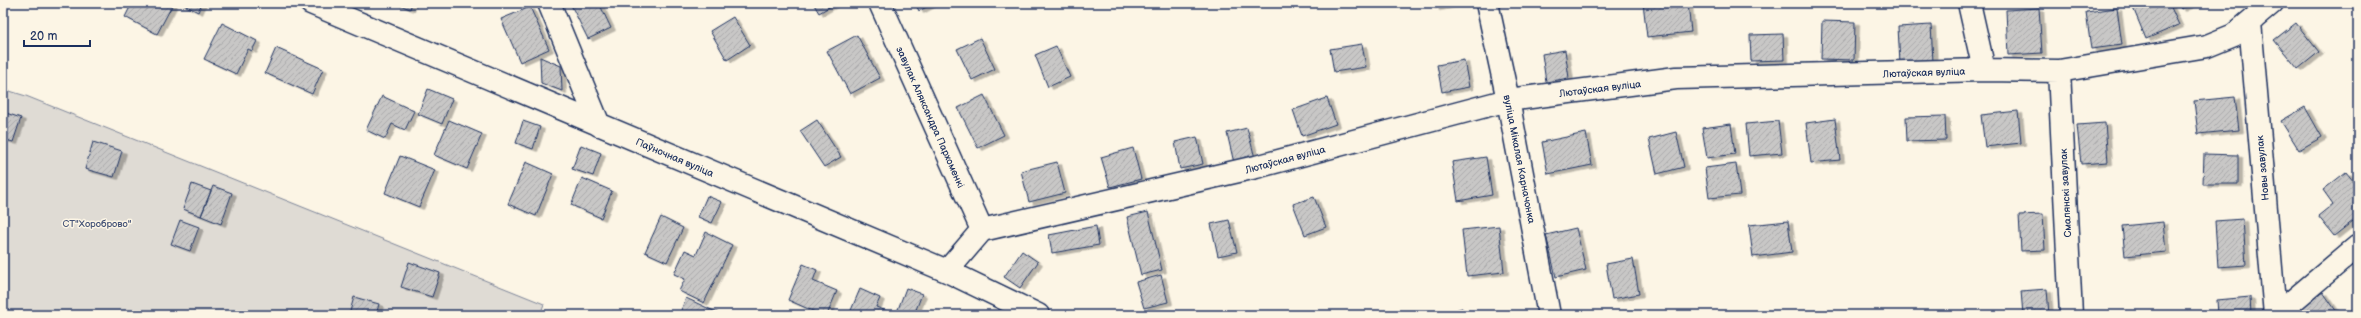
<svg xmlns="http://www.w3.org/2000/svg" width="2361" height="318" font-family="'Balsamiq Sans',sans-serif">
	<defs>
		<pattern id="building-hatch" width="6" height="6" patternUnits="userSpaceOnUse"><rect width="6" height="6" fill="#c8c7c6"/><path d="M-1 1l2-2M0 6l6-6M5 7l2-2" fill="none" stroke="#ababac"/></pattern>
		<filter id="shadow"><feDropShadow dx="4.5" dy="2.5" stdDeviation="0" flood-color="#0004"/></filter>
	</defs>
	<rect width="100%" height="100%" fill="#fcf5e5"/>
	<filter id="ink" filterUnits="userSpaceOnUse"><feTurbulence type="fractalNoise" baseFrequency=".025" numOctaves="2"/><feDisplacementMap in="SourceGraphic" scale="8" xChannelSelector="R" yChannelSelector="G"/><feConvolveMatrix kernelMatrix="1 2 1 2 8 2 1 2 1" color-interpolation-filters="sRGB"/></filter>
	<g filter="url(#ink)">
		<!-- garden -->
		<path fill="#dfdbd4" stroke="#7d8599" d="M3,89L26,96L544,304L540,315H3Z"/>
		<!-- building -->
		<path fill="url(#building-hatch)" stroke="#1b2f5e" filter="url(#shadow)" d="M132,3H171L173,4L157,34L125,17Z
			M180,3H202L198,12Z
			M395,3H412L410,9Z
			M570,3H599L611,28L588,39Z
			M813,3H836L819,13Z
			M915,3H934L919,11Z
			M1434,3H1461L1435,8Z
			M1643,3H1688L1691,32L1647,37Z
			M2131,3H2169L2179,25L2146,39Z
			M2178,3H2194L2181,9Z
			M530,7L549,49L520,62L501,19Z
			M2039,8L2042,53L2008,55L2006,10Z
			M2117,8L2122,45L2091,49L2086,12Z
			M733,17L750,45L727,60L710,31Z
			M1822,21L1855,22L1854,60L1821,59Z
			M222,23L257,41L252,51L248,49L236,74L204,59Z
			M2296,23L2319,52L2298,69L2274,40Z
			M1931,25L1933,62L1900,64L1898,27Z
			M1783,34L1784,60L1751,61L1750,35Z
			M857,35L880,78L850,94L827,51Z
			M980,38L995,69L972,80L957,49Z
			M1362,44L1366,67L1334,72L1330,49Z
			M1056,46L1070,77L1048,87L1035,55Z
			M276,48L323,69L312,94L265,73Z
			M1565,50L1569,78L1546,82L1542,54Z
			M540,57L561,66L562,91L541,83Z
			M1464,60L1469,87L1442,92L1437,65Z
			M428,89L452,99L442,124L418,114Z
			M984,95L1004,135L978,148L958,108Z
			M382,96L414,111L405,130L392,124L385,139L366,130Z
			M2235,97L2239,130L2198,134L2194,101Z
			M1327,98L1336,124L1302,136L1293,110Z
			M2305,107L2322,137L2299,150L2281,121Z
			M2018,111L2021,143L1985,147L1981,115Z
			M3,112L21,118L13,142L3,139Z
			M1945,116L1946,140L1907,141L1906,117Z
			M1835,119L1840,160L1811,163L1806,123Z
			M449,120L482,134L467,169L434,155Z
			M817,120L841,157L824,167L800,131Z
			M523,121L540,127L533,149L516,143Z
			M1778,121L1782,153L1749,156L1746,124Z
			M2105,123L2108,162L2081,164L2077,125Z
			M1731,124L1735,154L1707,158L1702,128Z
			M1247,128L1255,158L1234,163L1227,133Z
			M1676,132L1684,167L1657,174L1649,139Z
			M1586,133L1592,165L1548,174L1542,142Z
			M1197,137L1203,164L1180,169L1175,142Z
			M93,142L122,151L114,177L85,169Z
			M581,145L601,153L593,176L572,169Z
			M1133,148L1141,179L1110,187L1101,157Z
			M2204,154L2238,155V184H2203Z
			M400,156L435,170L419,207L385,193Z
			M1486,157L1492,195L1458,201L1452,162Z
			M526,162L553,174L536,216L508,204Z
			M1057,162L1065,193L1029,202L1021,171Z
			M1736,164L1740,195L1709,198L1705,168Z
			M2346,172L2358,187V217L2334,236L2318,216L2333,204L2323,190Z
			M582,178L612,191L601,218L571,205Z
			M192,184L211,191L201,216L183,209Z
			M213,186L232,193L221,224L201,216Z
			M707,196L722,202L712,223L698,217Z
			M1314,197L1326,227L1305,235L1293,204Z
			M1148,212L1162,270L1141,275L1127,217Z
			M2043,214L2045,250L2021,251L2019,215Z
			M661,217L683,228L667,262L645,252Z
			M2243,219L2246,265L2218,267L2215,221Z
			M180,220L199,227L190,251L171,244Z
			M1229,220L1237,252L1218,256L1211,224Z
			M1788,221L1792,252L1753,257L1749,225Z
			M2163,222L2166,252L2125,256L2122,226Z
			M1096,226L1099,245L1052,253L1049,235Z
			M1499,226L1504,272L1467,276L1462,230Z
			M1576,228L1586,270L1556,277L1546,235Z
			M706,232L732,245L704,303L679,291L685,279L674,274L685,250L696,255Z
			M1022,251L1038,262L1020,288L1004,277Z
			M1633,259L1639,294L1612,299L1606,264Z
			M409,262L440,273L432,297L401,287Z
			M803,264L817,270L813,281L837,291L827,315H822L788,300Z
			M1161,275L1168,302L1144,308L1136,282Z
			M906,288L922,294L914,315H905L897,312Z
			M860,289L880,298L876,307L892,313L891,315H849Z
			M2047,289L2049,315H2023L2021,291Z
			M2323,292L2339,315H2299L2296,310Z
			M354,297L379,304L376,315H349Z
			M2250,297L2251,315H2218L2217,300Z
			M686,298L718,313L717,315H679Z
			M1462,308L1464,315H1438Z"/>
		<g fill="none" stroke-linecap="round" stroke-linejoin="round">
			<defs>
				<path id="street" d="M311,3L947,271L1038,315
					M549,3L599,125
					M880,3L982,230
					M1487,3L1508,100L1549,315
					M1969,3L1984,70
					M2250,22L2275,315
					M2059,71L2071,315
					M947,271L982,230L1256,167L1508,100L1676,78L1984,70L2059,71L2207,46L2234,35L2272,3
					M2276,315L2358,246"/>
			</defs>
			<!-- street casing -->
			<use href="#street" stroke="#1b2f5e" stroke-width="25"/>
			<!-- street -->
			<use href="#street" stroke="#fcf5e5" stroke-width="22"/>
		</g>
	</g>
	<g text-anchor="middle" stroke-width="3" stroke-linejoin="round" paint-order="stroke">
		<!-- street labels -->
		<g font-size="10" fill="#1b2f5e" stroke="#fcf5e5">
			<text transform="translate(1924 72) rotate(-2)" y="4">Лютаўская вуліца</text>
			<text transform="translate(1600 88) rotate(-7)" y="4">Лютаўская вуліца</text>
			<text transform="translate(931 117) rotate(66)" y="4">завулак Аляксандра Пархоменкі</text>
			<text transform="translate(675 157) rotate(23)" y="4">Паўночная вуліца</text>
			<text transform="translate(1285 159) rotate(-15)" y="4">Лютаўская вуліца</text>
			<text transform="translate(1520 159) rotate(79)" y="4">вуліца Мікалая Карначонка</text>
			<text transform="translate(2262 168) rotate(-95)" y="4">Новы завулак</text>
			<text transform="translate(2065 193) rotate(-93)" y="4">Смалянскі завулак</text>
		</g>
		<!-- park labels -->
		<g font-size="10" fill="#425176" stroke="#fcf5e5">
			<text x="97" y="227">СТ"Хороброво"</text>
		</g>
	</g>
	<!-- margin -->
	<rect width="2361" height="318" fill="none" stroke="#fcf5e5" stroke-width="16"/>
	<rect x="8" y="8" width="2345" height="302" fill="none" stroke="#1b2f5e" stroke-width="1.5" filter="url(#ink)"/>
	<!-- scale -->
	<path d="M24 40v6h66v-6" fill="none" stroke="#1b2f5e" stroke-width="2"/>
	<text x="30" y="40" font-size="12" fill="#1b2f5e" stroke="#fcf5e5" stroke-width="3" paint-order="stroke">20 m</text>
</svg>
